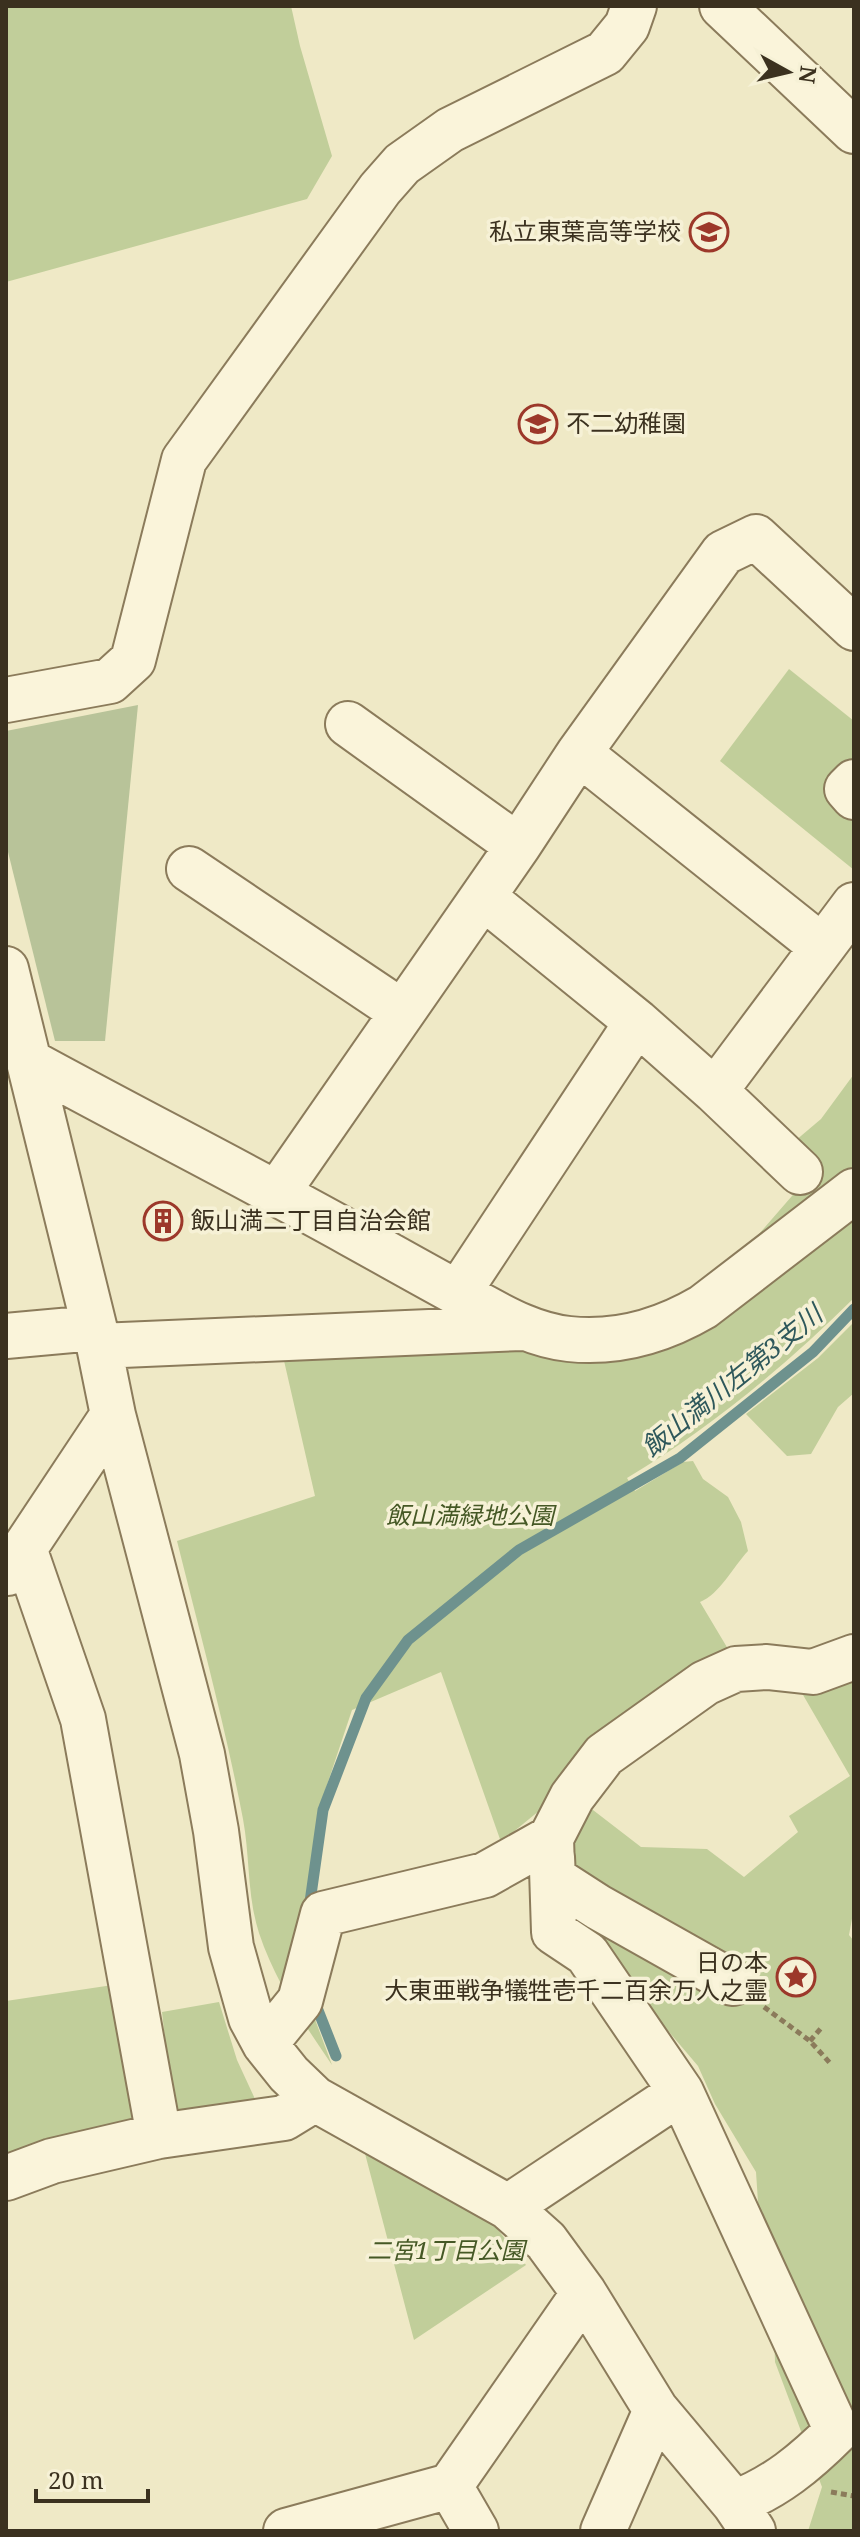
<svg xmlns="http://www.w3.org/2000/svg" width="860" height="2537" font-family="'Noto Serif','Noto Sans JP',serif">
	<rect width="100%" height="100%" fill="#efe9c6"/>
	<!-- green -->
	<path fill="#c1ce9a" d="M6,6H291L300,46L332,156L307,199L6,282Z
		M789,669L854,721V760L832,786L854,813V870L720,761Z
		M854,1074V1166L753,1241L818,1166L795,1141L821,1119Z
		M854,1206V1298C786,1365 710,1429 627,1478L635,1491L683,1462L693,1461L703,1479L728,1497L741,1522L748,1551C733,1567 720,1594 700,1602L731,1654L501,1842L441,1672L352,1710L318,1812L298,1961L313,2014L332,2065C304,2024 275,1981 259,1933C247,1896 250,1856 243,1819C225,1725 200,1633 177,1541L315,1496L282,1352L528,1338L573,1351Z
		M854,1322V1393L838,1407L811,1454L787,1456L746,1414L818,1358Z
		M854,1669V1908L849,1935L854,1941V2531H808L822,2487L775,2362L772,2266L759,2217L756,2172L715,2104L698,2066L613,1966L563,1929L562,1841L580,1800L641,1847L707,1849L744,1877L798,1832L789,1816L850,1776L799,1688Z
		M126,1983L143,2118L6,2161V2001Z
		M219,2002L237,2060L255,2099L173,2111L162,2012Z
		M363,2146L475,2201L526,2265L414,2340Z"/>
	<!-- cemetery -->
	<path fill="#b8c399" d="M138,705L105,1041H55L6,844V731Z"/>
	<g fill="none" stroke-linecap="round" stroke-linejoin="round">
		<!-- stream -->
		<path stroke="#6e928e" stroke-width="11" d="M309,1909L323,1810L366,1698L408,1640L519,1550L680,1458L813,1352L854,1309
			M314,2000L336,2056"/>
		<defs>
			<path id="minor" d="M722,6L854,131
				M6,700L110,681L133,660L184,460L380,189L402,164L450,130L605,53L627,26L634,6
				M348,724L518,846
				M579,753L821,946
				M854,782L847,789L854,797
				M189,869L402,1012
				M483,897L637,1022L715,1091L800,1172
				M6,969L99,1346L113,1415L202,1754L216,1831L231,1947L251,2018L265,2044L289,2074L315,2099L508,2207L546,2241L584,2293L656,2410L734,2503L753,2531
				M30,1062C136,1120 245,1175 351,1234C389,1255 426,1276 463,1296C497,1314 530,1335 569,1339C617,1344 662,1331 703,1307L854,1191
				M715,1091L854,905
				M277,1193L518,846L579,753L723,553L756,537L854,628
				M458,1293L637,1022
				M6,1336L94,1328
				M99,1346L522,1328
				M24,1548L83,1719L159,2136
				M8,1573L113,1415
				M552,1857L553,1878L598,1907L733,1983
				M265,2044L300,2001L323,1914L485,1875L551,1838L572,1797L604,1755L705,1683L736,1669L767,1667L813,1672L854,1657
				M681,2092L837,2431C806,2462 775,2488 734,2503
				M6,2178L52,2161L159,2136L284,2118L315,2099
				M508,2207L681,2092L587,1954L554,1932L551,1838
				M450,2486L476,2531
				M286,2531L450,2486L584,2293
				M603,2531L656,2410"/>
		</defs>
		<!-- minor casing -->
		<use href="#minor" stroke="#8b7b5b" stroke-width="48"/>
		<!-- path -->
		<path stroke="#8b7b5b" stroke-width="5" stroke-dasharray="6 4" stroke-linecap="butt" d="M764,2007L810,2041L830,2063
			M810,2041L822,2027
			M831,2492L854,2496"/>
		<!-- minor -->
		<use href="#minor" stroke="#faf4da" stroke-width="44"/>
	</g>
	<!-- icons -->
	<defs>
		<symbol id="school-ring" viewBox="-11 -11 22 22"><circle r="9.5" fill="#f6f1d6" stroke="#9c382a" stroke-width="1.5"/><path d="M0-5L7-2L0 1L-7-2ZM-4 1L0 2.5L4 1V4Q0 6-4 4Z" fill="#9c382a"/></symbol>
		<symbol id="building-ring" viewBox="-11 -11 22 22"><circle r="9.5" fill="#f6f1d6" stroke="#9c382a" stroke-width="1.5"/><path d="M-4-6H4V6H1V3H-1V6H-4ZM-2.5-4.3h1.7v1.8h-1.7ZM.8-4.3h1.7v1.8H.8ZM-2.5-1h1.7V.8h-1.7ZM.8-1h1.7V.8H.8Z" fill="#9c382a"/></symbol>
		<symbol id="sight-ring" viewBox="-11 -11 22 22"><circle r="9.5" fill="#f6f1d6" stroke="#9c382a" stroke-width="1.5"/><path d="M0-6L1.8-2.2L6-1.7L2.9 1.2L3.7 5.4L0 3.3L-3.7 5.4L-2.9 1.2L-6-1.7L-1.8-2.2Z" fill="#9c382a"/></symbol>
	</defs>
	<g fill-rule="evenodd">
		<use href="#school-ring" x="687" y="210" width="44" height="44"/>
		<use href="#school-ring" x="516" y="402" width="44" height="44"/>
		<use href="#building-ring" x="141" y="1199" width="44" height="44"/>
		<use href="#sight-ring" x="774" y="1955" width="44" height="44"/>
	</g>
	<g text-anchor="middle" stroke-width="7" stroke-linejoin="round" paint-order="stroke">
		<!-- poi labels -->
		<g font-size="24" fill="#3b311f" stroke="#f6f1d6" text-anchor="end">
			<text x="681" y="240">私立東葉高等学校</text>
			<text x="566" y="432" text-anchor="start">不二幼稚園</text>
			<text x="191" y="1229" text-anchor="start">飯山満二丁目自治会館</text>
			<text x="768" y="1971">日の本<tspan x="768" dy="28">大東亜戦争犠牲壱千二百余万人之霊</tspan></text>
		</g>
		<!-- park labels -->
		<g font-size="24" font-style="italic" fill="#455825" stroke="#f6f1d6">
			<text x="470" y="1524">飯山満緑地公園</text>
			<text x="446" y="2259">二宮1丁目公園</text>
		</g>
		<!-- water labels -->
		<g font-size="26" font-style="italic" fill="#2e585b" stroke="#f6f1d6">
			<text transform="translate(732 1381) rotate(-39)" y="9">飯山満川左第3支川</text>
		</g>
	</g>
	<!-- border -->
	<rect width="860" height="2537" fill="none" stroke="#3b311f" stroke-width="16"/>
	<!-- north arrow -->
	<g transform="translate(788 72) rotate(98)" stroke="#f6f1d6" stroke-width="6" paint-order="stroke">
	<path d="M0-6L14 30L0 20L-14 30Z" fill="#3b311f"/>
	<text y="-12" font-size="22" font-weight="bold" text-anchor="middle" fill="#3b311f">N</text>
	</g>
	<!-- scale -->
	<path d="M36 2489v12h112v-12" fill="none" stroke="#3b311f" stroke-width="4"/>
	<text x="48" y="2489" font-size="24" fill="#3b311f" stroke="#f6f1d6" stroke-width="6" paint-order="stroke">20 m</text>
</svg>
